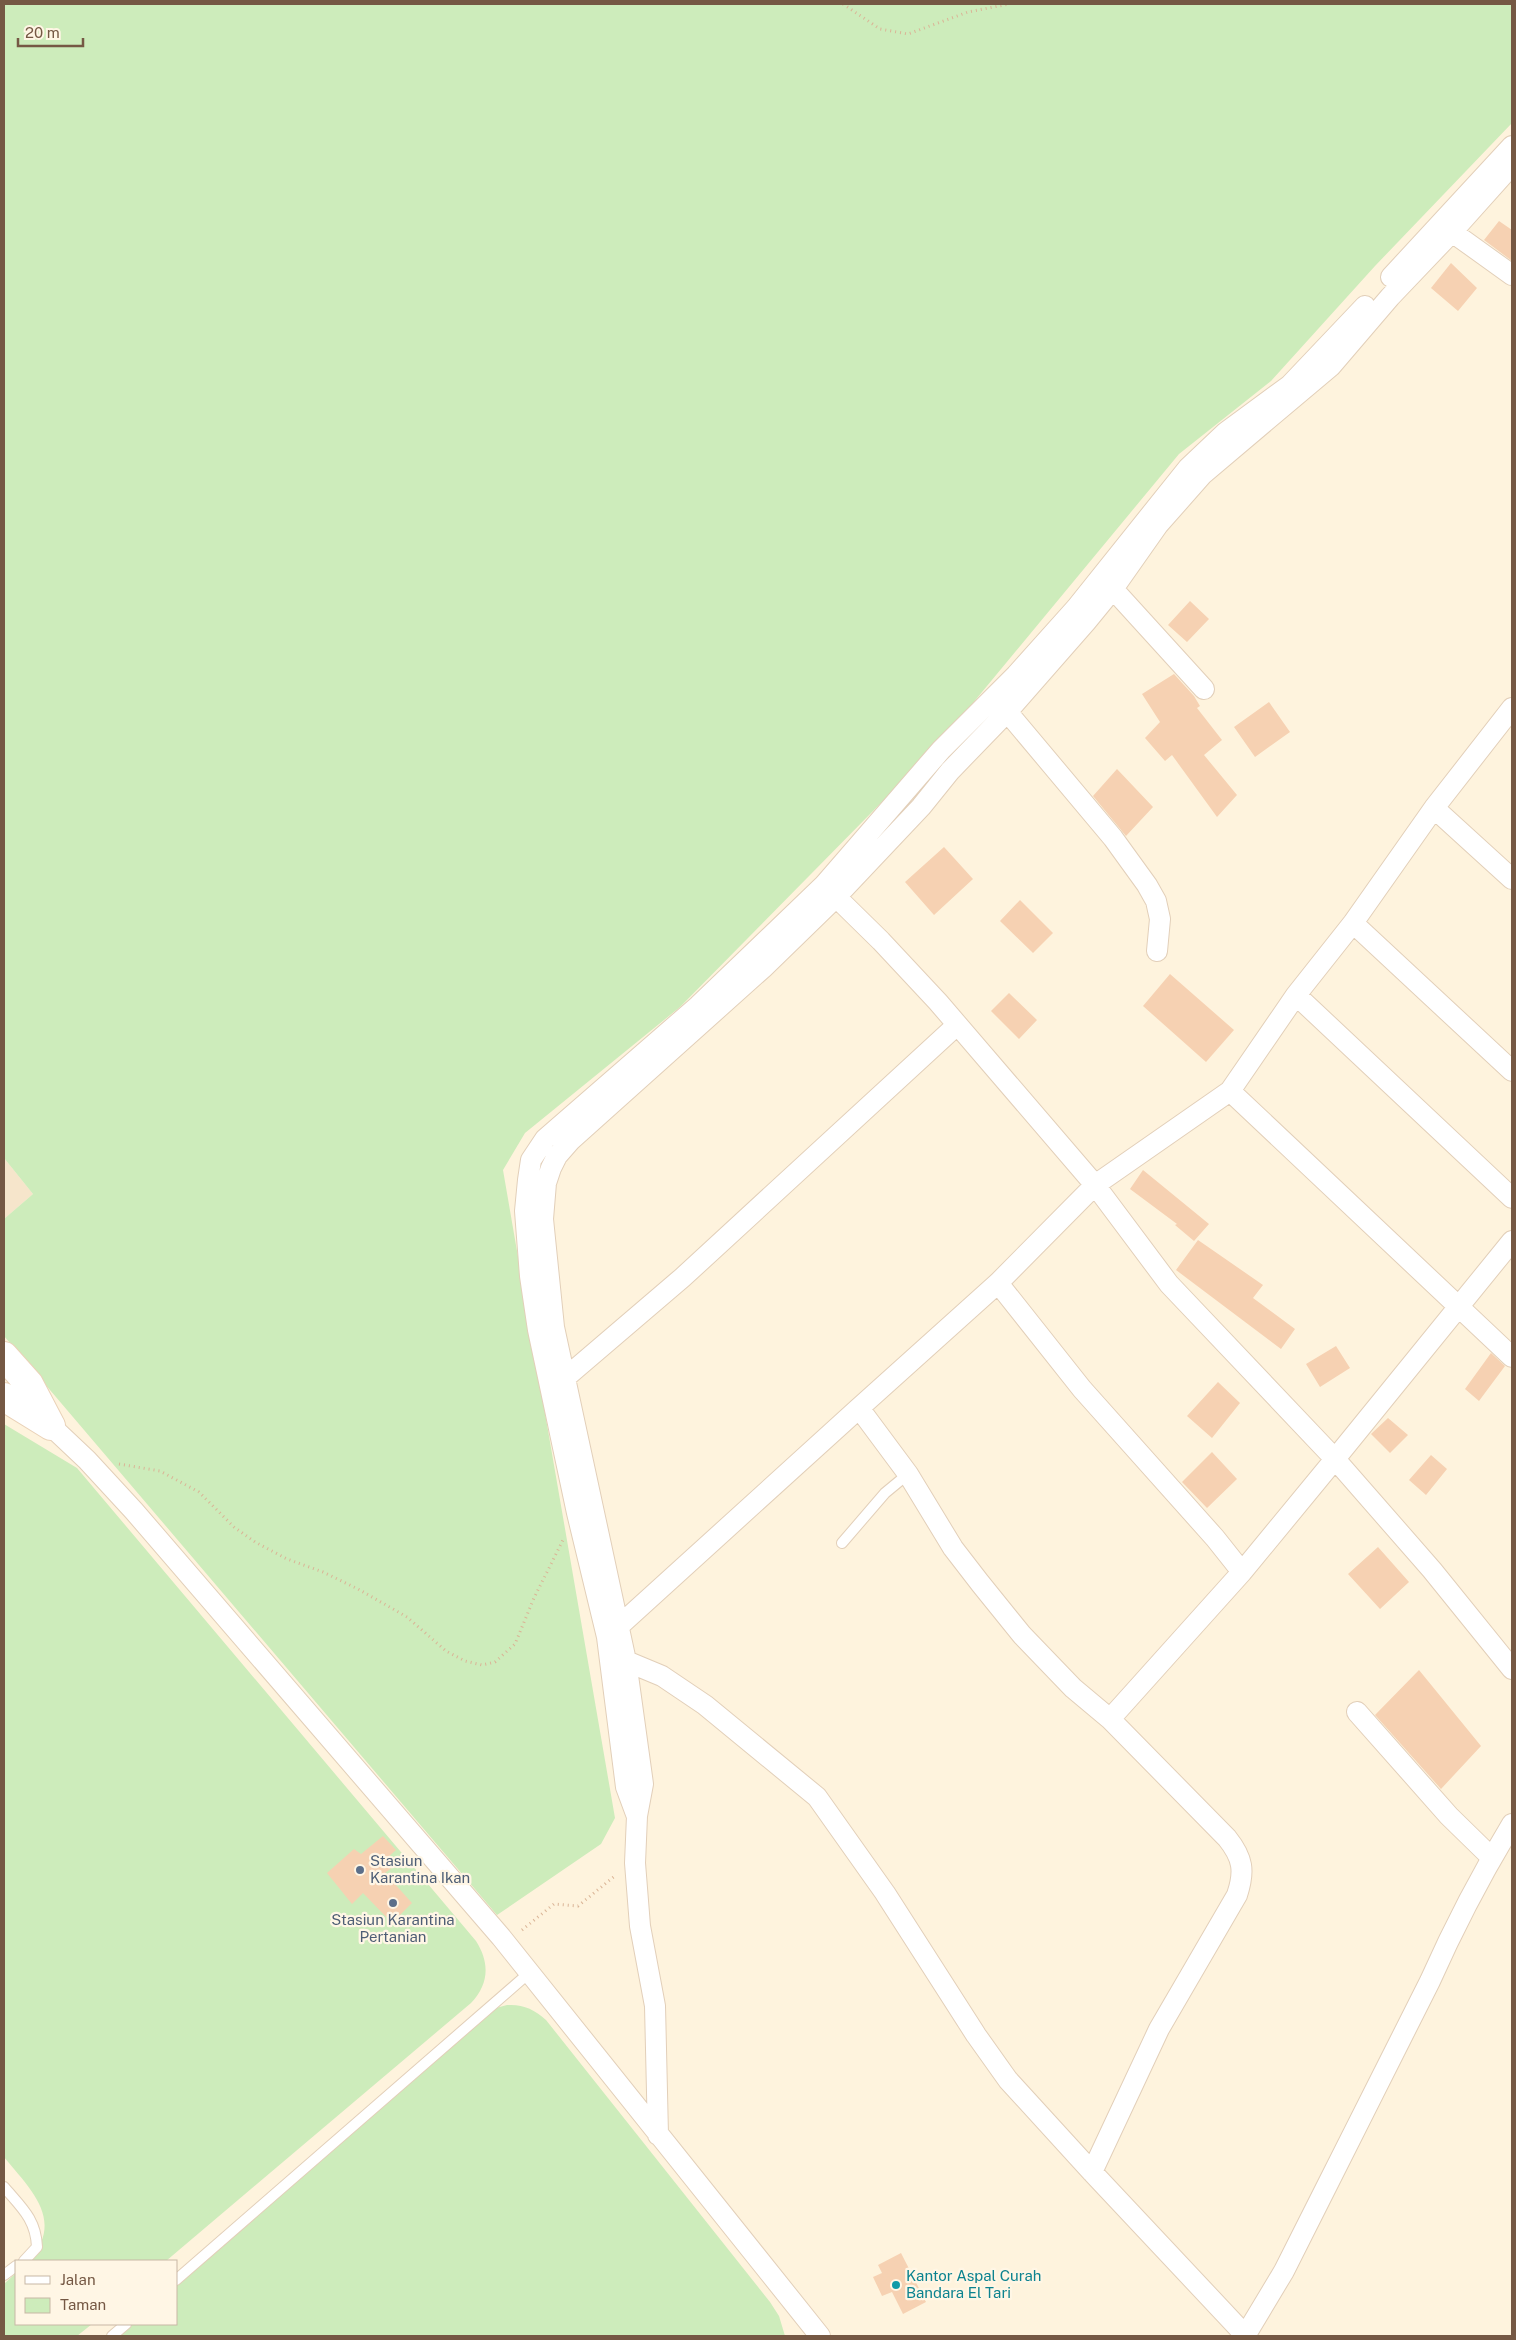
<svg xmlns="http://www.w3.org/2000/svg" width="1516" height="2340" font-family="'Public Sans',sans-serif">
	<rect width="100%" height="100%" fill="#fef3dd"/>
	<!-- residential -->
	<path fill="#f6e5cb" d="M4,1158L33,1194L4,1219Z"/>
	<!-- green -->
	<path fill="#cdecbb" d="M4,4H1512V123L1375,266L1271,381L1179,454L939,744L680,1007L525,1133L503,1170L615,1818L601,1844L497,1915L4,1336V1219L33,1194L4,1158Z
		M4,1424L77,1468L476,1941C490,1963 489,1984 471,2003L166,2261H29C65,2220 31,2190 4,2157Z
		M507,2005C523,2004 534,2009 546,2020L770,2302L779,2316L785,2336H115L130,2324H176V2283L487,2015L496,2008Z
		M16,2273V2324H92L77,2336H4V2284Z"/>
	<!-- building -->
	<path fill="#f6d1b2" d="M1499,221L1512,230V261L1484,240Z
		M1451,263L1477,288L1458,311L1431,288Z
		M1190,601L1209,619L1187,642L1168,625Z
		M1174,674L1194,696L1200,706L1197,708L1222,740L1204,755L1237,795L1217,817L1172,755L1165,761L1145,738L1160,722L1142,694Z
		M1269,702L1290,732L1255,757L1234,727Z
		M1117,769L1153,807L1126,836L1093,796Z
		M944,847L973,879L934,915L905,882Z
		M1020,900L1053,933L1033,953L1000,921Z
		M1170,974L1234,1030L1206,1062L1143,1006Z
		M1009,993L1037,1020L1019,1039L991,1011Z
		M1143,1170L1209,1224L1194,1241L1175,1225L1177,1224L1130,1189Z
		M1198,1240L1263,1285L1253,1298L1295,1329L1281,1349L1176,1270Z
		M1336,1346L1350,1368L1320,1387L1306,1364Z
		M1491,1353L1505,1366L1479,1401L1465,1389Z
		M1218,1382L1240,1403L1212,1438L1187,1416Z
		M1388,1418L1408,1435L1390,1453L1371,1434Z
		M1212,1452L1237,1479L1207,1508L1182,1482Z
		M1431,1455L1447,1469L1426,1495L1409,1480Z
		M1378,1547L1409,1582L1380,1609L1348,1574Z
		M1419,1670L1481,1746L1441,1789L1375,1715Z
		M383,1836L396,1850L386,1859L393,1867L385,1873L412,1903L392,1923L363,1893L352,1904L327,1873L354,1849L361,1854Z
		M901,2253L926,2302L903,2314L892,2292L882,2296L873,2277L882,2273L878,2265Z"/>
	<g fill="none" stroke-linecap="round" stroke-linejoin="round">
		<defs>
			<path id="lane" d="M842,1543L885,1493L908,1474
				M4,2187C21,2207 36,2219 37,2247L24,2261
				M4,2275L16,2266
				M176,2280L529,1973
				M112,2336L126,2324"/>
			<path id="street" d="M1452,232L1512,275
				M1391,277L1512,146
				M1113,589L1204,689
				M999,702L1113,838L1147,885L1156,901L1160,919L1157,951
				M1512,708L1434,808L1353,923L1296,995L1230,1091L1095,1185L1169,1284L1335,1459L1512,1241
				M1434,808L1512,879
				M826,887L881,941L938,1002L1095,1185L998,1283L859,1408L908,1474L953,1548L980,1583L1022,1635L1073,1688L1110,1719L1242,1572L1335,1459L1432,1570L1512,1669
				M1353,923L1512,1071
				M1296,995L1512,1198
				M1230,1091L1512,1357
				M998,1283L1082,1389L1215,1538L1242,1572
				M565,1378L682,1278L957,1025
				M51,1426L87,1460L134,1511L501,1937L820,2336
				M609,1635L859,1408
				M614,1660L626,1661L662,1676L705,1705L817,1797L885,1893L976,2035L1008,2080L1092,2172L1246,2336
				M1357,1712L1449,1816L1491,1857
				M636,1814L626,1787L607,1637L577,1513L538,1330L530,1276L525,1211L528,1180L531,1160L545,1139L698,1006L824,885L941,750L1016,675L1076,608L1188,468L1226,432L1290,385L1365,306
				M658,2135L655,2006L640,1926L635,1863L637,1816L643,1784L626,1661L554,1327L543,1219L546,1183L551,1168L557,1156L571,1140L763,968L836,897L921,807L950,771L1008,711L1086,622L1113,589L1158,525L1203,474L1331,366L1390,297L1452,232L1512,165
				M1092,2172L1159,2029L1237,1895C1245,1871 1243,1858 1227,1838L1110,1719
				M1245,2336L1284,2271L1430,1981C1454,1927 1481,1875 1512,1824"/>
			<path id="secondary" d="M4,1356L29,1384L51,1426
				M4,1397L51,1426"/>
		</defs>
		<!-- lane casing -->
		<use href="#lane" stroke="#e2cfb9" stroke-width="12"/>
		<!-- street casing -->
		<use href="#street" stroke="#e2cfb9" stroke-width="22"/>
		<!-- secondary casing -->
		<use href="#secondary" stroke="#ead2b8" stroke-width="30"/>
		<!-- path -->
		<path stroke="#dab496" stroke-width="3" stroke-dasharray="1 4" stroke-linecap="butt" d="M843,4L880,29L908,34L968,12L1009,4
			M119,1464L160,1471L199,1492L234,1527L255,1542L287,1559L323,1572L358,1589L407,1617L446,1651L465,1661L482,1665L495,1662L515,1644L534,1598L563,1540
			M522,1930L554,1904L578,1906L616,1875"/>
		<!-- lane -->
		<use href="#lane" stroke="#fff" stroke-width="10"/>
		<!-- street -->
		<use href="#street" stroke="#fff" stroke-width="20"/>
		<!-- secondary -->
		<use href="#secondary" stroke="#fff" stroke-width="28"/>
	</g>
	<!-- markers -->
	<g fill="#5c6f8a" stroke="#fff6e5" stroke-width="2">
		<circle cx="360" cy="1870" r="5"/>
		<circle cx="393" cy="1903" r="5"/>
	</g>
	<circle fill="#0f9aa8" stroke="#fff6e5" stroke-width="2" cx="896" cy="2285" r="5"/>
	<g text-anchor="middle" stroke-width="4.5" stroke-linejoin="round" paint-order="stroke">
		<!-- service labels -->
		<g font-size="15" fill="#4e5e75" stroke="#fff6e5" text-anchor="start">
			<text x="370" y="1866">Stasiun<tspan x="370" dy="17">Karantina Ikan</tspan></text>
			<text x="393" y="1925" text-anchor="middle">Stasiun Karantina<tspan x="393" dy="17">Pertanian</tspan></text>
		</g>
		<!-- culture labels -->
		<g font-size="15" fill="#0d838f" stroke="#fff6e5" text-anchor="start">
			<text x="906" y="2281">Kantor Aspal Curah<tspan x="906" dy="17">Bandara El Tari</tspan></text>
		</g>
	</g>
	<!-- border -->
	<rect width="1516" height="2340" fill="none" stroke="#755844" stroke-width="10"/>
	<!-- legend -->
	<rect x="15" y="2260" width="162" height="65" fill="#fff6e5" stroke="#c8b7a5"/>
	<rect x="25" y="2276" width="25" height="8" fill="#ffffff" stroke="#c8b7a5"/>
	<text x="60" y="2285" font-size="15" fill="#755844">Jalan</text>
	<rect x="25" y="2298" width="25" height="15" fill="#cdecbb" stroke="#c8b7a5"/>
	<text x="60" y="2310" font-size="15" fill="#755844">Taman</text>
	<!-- scale -->
	<path d="M18 38v8h65v-8" fill="none" stroke="#755844" stroke-width="2.5"/>
	<text x="25" y="38" font-size="15" fill="#755844" stroke="#fff6e5" stroke-width="4" paint-order="stroke">20 m</text>
</svg>
